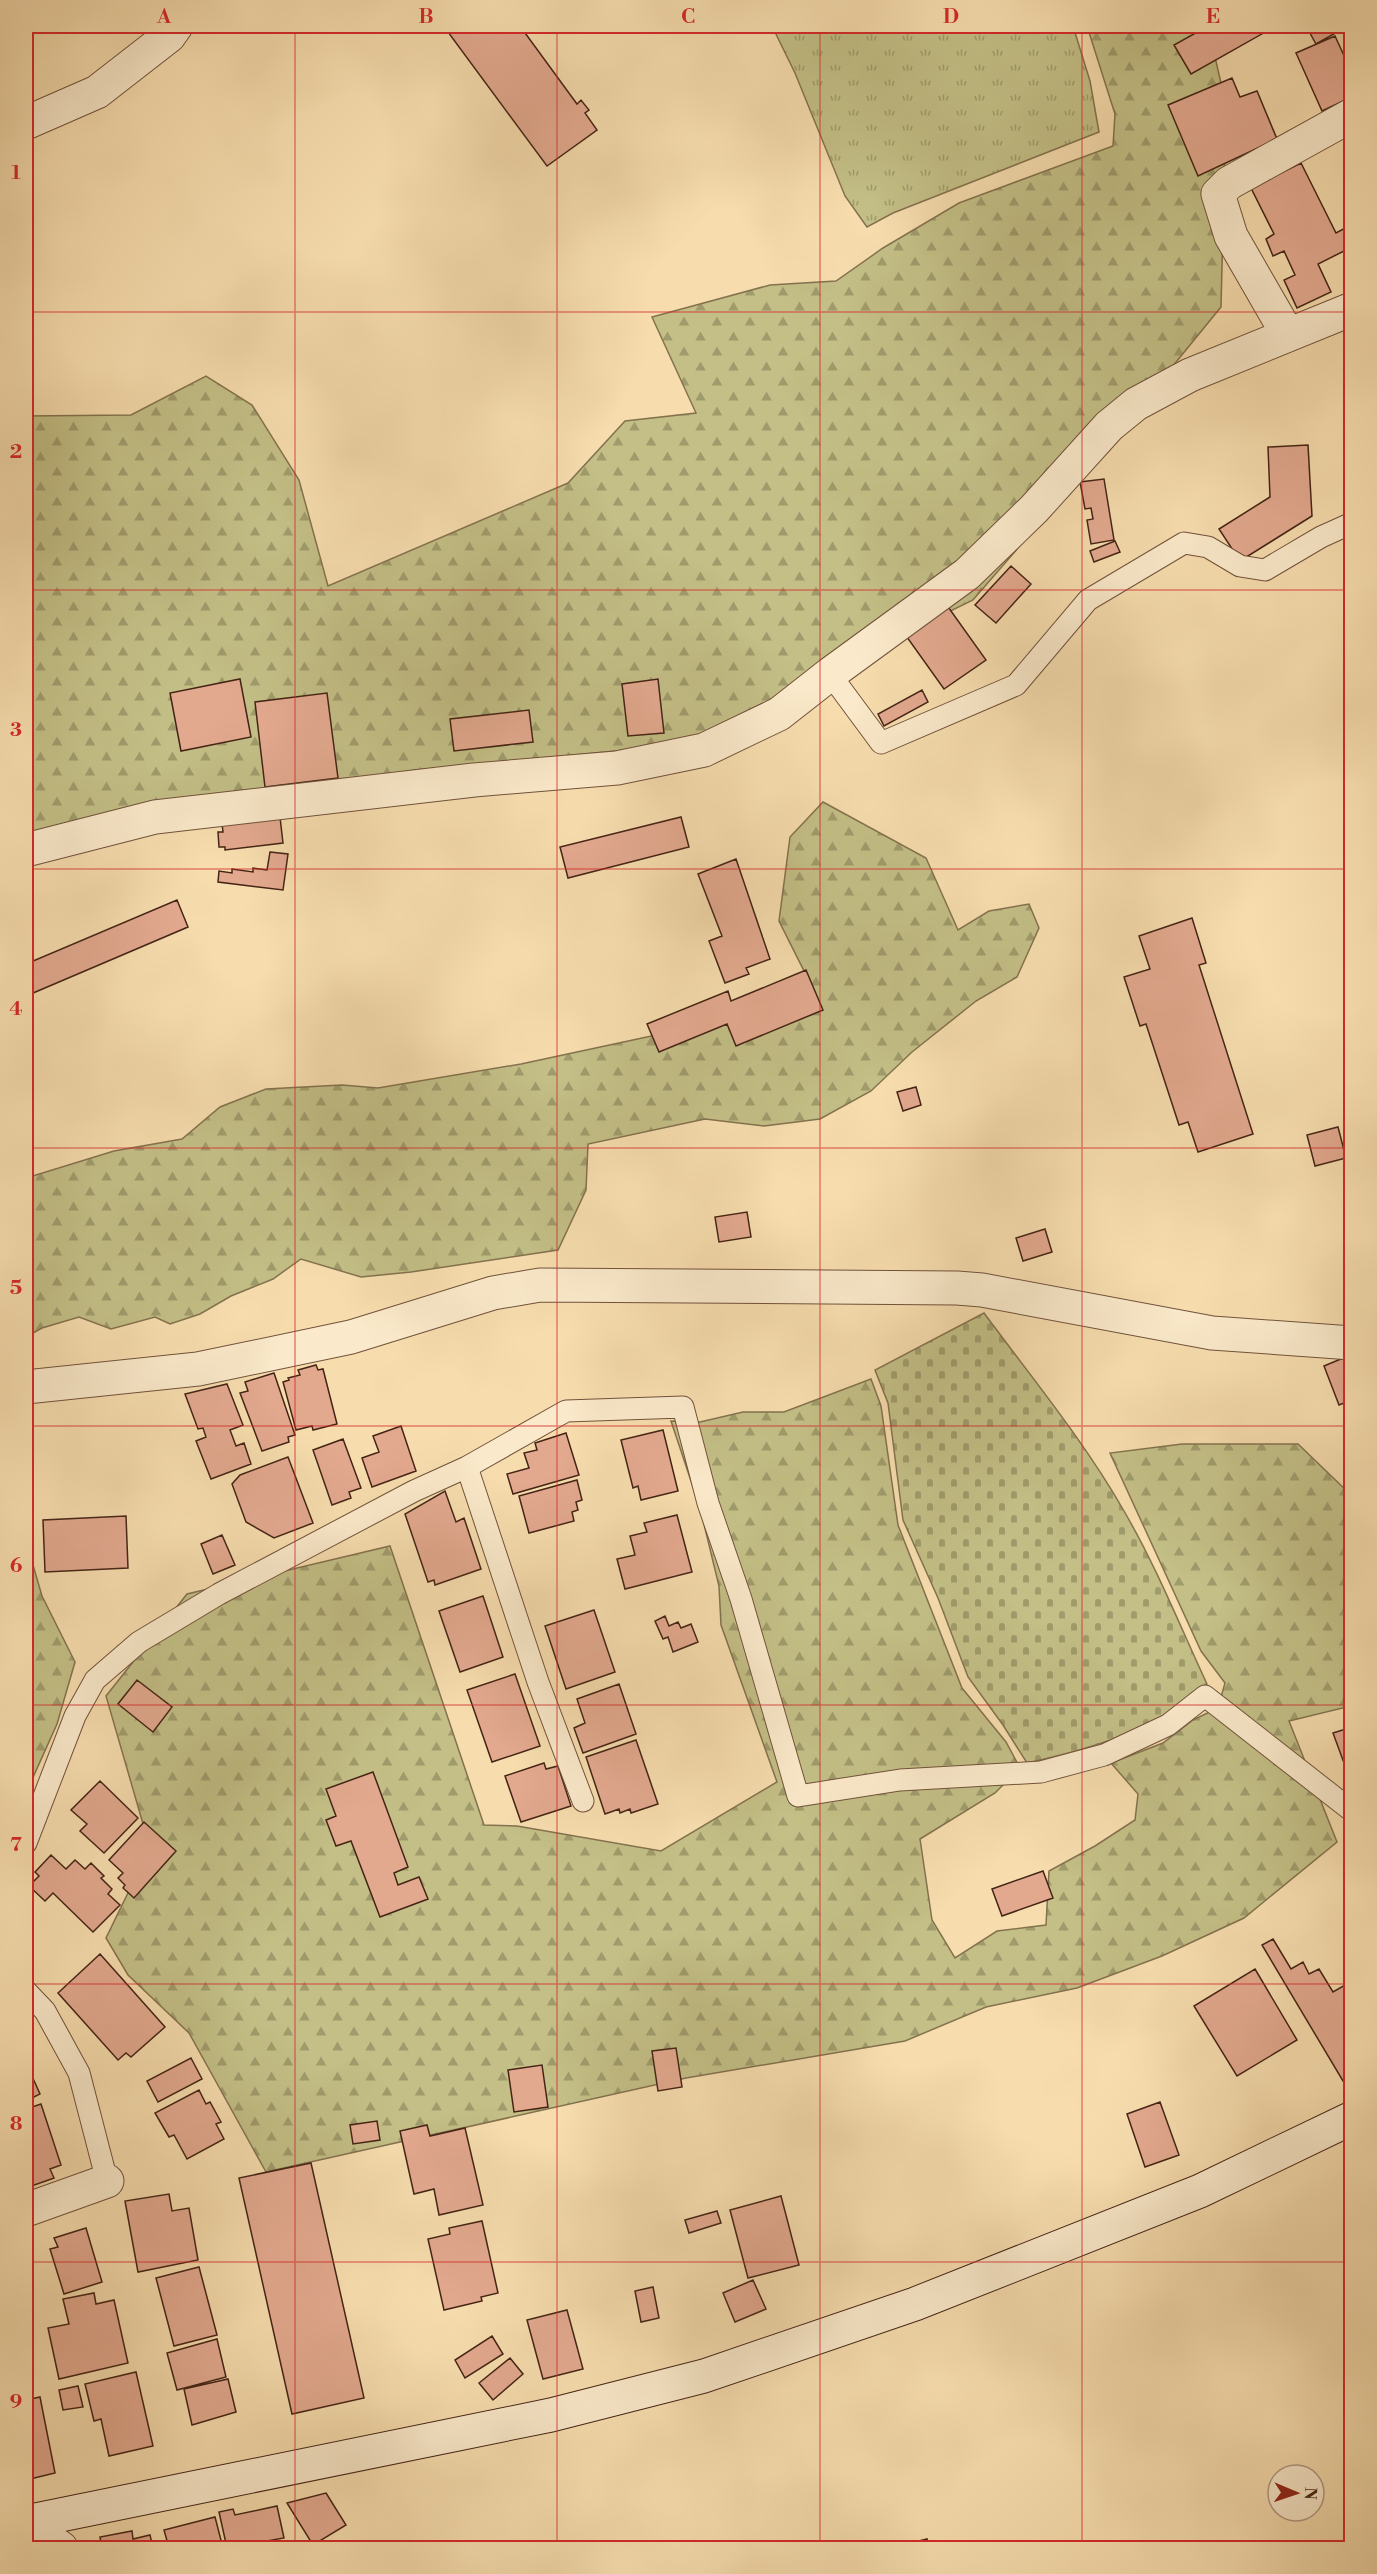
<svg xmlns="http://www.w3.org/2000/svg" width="1377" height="2574" font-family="'Libre Bodoni',serif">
	<defs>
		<pattern id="forest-firs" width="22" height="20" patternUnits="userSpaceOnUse" patternTransform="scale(1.5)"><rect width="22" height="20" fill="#c3bf86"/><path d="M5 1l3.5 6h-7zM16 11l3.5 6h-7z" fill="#a09b6c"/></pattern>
		<pattern id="cemetery-stones" width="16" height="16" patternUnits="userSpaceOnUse" patternTransform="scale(1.5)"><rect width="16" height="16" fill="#c3bf86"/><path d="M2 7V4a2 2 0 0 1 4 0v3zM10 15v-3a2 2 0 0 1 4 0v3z" fill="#a09b6c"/></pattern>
		<pattern id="park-tufts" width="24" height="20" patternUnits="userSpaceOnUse" patternTransform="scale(1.5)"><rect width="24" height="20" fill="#c3bf86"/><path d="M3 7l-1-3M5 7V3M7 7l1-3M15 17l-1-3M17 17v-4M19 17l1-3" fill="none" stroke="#a09b6c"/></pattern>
	</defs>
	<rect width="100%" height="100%" fill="#f7ddae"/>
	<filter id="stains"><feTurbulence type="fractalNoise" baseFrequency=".00333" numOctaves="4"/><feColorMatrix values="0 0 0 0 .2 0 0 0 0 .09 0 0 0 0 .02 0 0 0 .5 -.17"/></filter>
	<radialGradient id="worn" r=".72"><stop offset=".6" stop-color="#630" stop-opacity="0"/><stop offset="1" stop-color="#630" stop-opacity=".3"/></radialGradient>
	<!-- forest -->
	<path fill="url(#forest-firs)" stroke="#84724e" stroke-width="1.5" d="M1087,26H1208L1226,105L1221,307L1124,426L973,600L678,745L415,770L26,838V416L131,415L206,376L252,405L299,480L328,586L568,483L625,421L696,413L652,317L770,285L836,281L883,248L959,203L1113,146L1115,114Z
		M823,802L926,858L958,930L989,911L1029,904L1039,928L1017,977L976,1001L912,1052L871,1091L820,1119L764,1126L705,1119L588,1144L586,1190L558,1250L411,1272L361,1277L301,1259L273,1279L231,1296L200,1314L170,1324L155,1317L111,1329L79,1317L42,1328L26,1337V1178L114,1151L182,1139L220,1107L266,1089L342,1085L378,1088L521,1064L768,1011L804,971L779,921L790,837Z
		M871,1379L881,1406L898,1525L962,1688L1006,1742L1020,1768L995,1793L920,1839L932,1920L955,1958L997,1931L1046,1925L1049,1871L1095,1846L1135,1820L1138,1794L1111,1763L1163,1743L1193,1720L1218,1708L1225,1683L1201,1651L1110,1453L1182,1444H1298L1351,1495V1706L1289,1721L1337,1842L1244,1918L1162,1956L1077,1988L986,2007L905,2041L686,2078L266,2172L189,2033L128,1975L106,1938L150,1848L106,1696L187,1594L390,1546L484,1825L517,1826L661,1851L777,1782L721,1625L719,1586L700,1508L671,1421L700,1422L743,1412H784Z
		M26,1541L42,1596L75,1662L57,1724L26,1793Z"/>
	<!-- cemetery -->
	<path fill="url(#cemetery-stones)" stroke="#84724e" stroke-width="1.5" d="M984,1313C1032,1378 1084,1441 1124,1511C1156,1566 1180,1626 1207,1684C1158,1730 1091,1749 1027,1763L1003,1725L968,1677L938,1598L903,1520L888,1403L875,1370Z"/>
	<!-- park -->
	<path fill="url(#park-tufts)" stroke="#84724e" stroke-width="1.5" d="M772,26H1073L1090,81L1099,132L893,213L867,227L845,196L795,73Z"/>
	<!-- building -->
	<path fill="#e3a98f" stroke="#442415" stroke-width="1.5" d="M448,26H520L577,104L581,100L589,110L585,113L597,130L547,166L445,28Z
		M1208,26H1276L1191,74L1174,45Z
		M1306,26H1348L1316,44Z
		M1335,36L1352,73V97L1322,111L1296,53Z
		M1232,78L1240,97L1257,91L1277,139L1198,176L1168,105Z
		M1301,163L1336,233L1351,225L1352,247L1318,264L1331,292L1297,308L1284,280L1295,275L1284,251L1273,256L1266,239L1274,234L1251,188Z
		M1308,445L1312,516L1240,561L1219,529L1270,497L1268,447Z
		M1104,479L1114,540L1091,544L1087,520L1093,519L1091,508L1085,509L1080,482Z
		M1115,541L1120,552L1094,562L1090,551Z
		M1011,566L1031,584L996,623L975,605Z
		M946,604L986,660L944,689L904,633Z
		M240,679L251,737L181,751L170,693Z
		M658,679L664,733L628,736L622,684Z
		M922,690L928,702L884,726L878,714Z
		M327,693L338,778L265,787L255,702Z
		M529,710L533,742L454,751L450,719Z
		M280,817L283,843L225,850V847H219L218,832H223L222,824Z
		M681,817L689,847L568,878L560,847Z
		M270,852L288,854L283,890L218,882L219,871L232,873V869L253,872V868L267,870Z
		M736,859L770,959L746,968L749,974L725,983L709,941L722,936L698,874Z
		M177,900L188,927L26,996V964Z
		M1192,918L1206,963L1199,965L1253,1134L1198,1152L1188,1122L1179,1125L1146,1024L1140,1026L1124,977L1150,969L1139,936Z
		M806,970L823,1010L736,1046L727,1024L659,1052L647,1024L728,991L731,1001Z
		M916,1087L921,1105L903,1111L897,1092Z
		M1338,1127L1346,1158L1315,1166L1307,1135Z
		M747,1212L751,1237L719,1242L715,1217Z
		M1045,1229L1052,1252L1023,1261L1016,1238Z
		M1348,1356L1352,1365V1400L1339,1405L1324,1366Z
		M316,1365L318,1370L323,1369L337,1424L313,1430L312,1426L296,1430L283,1382L289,1380L288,1378L300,1375L298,1370Z
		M274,1373L295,1435L288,1437L289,1442L262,1451L240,1393L248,1391L245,1382Z
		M227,1384L243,1425L230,1430L236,1446L244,1443L251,1464L211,1479L196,1441L206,1437L203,1428L198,1429L185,1394Z
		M401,1426L416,1471L372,1487L362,1458L379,1452L373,1436Z
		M663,1430L678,1491L641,1500L638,1486L633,1488L621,1440Z
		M566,1433L579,1475L513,1494L507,1474L529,1468L524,1453L537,1450L535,1443Z
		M343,1439L361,1488L349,1492L351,1498L332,1505L313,1450Z
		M288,1457L313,1523L274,1538L246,1522L232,1484L240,1475Z
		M577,1480L582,1500L576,1502L578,1510L572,1512L574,1521L529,1533L519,1496Z
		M445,1491L456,1522L464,1518L481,1569L435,1585L434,1580L428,1582L405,1514Z
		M677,1515L692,1572L625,1589L617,1559L635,1555L630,1536L647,1532L644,1523Z
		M126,1516L128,1568L45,1572L43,1520Z
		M222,1535L235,1565L213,1574L201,1544Z
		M483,1596L503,1657L460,1672L439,1611Z
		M594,1610L615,1672L566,1689L545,1626Z
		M665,1616L669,1626L678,1622L681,1628L691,1624L698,1642L673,1652L668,1637L663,1639L655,1621Z
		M515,1674L540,1746L492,1762L467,1690Z
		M137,1680L172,1707L153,1732L118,1704Z
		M619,1684L636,1734L583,1753L574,1728L585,1723L577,1699Z
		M1352,1727V1762L1351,1760L1344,1763L1333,1733Z
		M636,1740L658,1804L631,1813L630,1809L620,1813L619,1809L605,1814L586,1757Z
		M544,1763L546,1769L558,1766L571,1806L521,1822L505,1776Z
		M373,1772L408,1867L394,1873L398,1885L419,1877L428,1899L380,1917L351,1841L336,1846L326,1820L336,1816L326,1789Z
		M100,1781L138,1818L104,1853L80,1831L87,1824L71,1810Z
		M144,1822L176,1851L134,1898L123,1888L125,1885L118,1878L123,1873L109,1860Z
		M51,1855L66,1869L75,1860L85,1869L91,1863L104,1876L101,1878L112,1889L108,1894L120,1905L93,1932L53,1893L45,1901L29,1886L39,1876L35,1872Z
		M1043,1871L1053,1898L1002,1916L992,1889Z
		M1273,1939L1291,1969L1303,1962L1309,1974L1319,1969L1333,1992L1352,1981V2076L1343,2081L1262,1945Z
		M100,1954L165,2027L131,2057L126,2053L118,2060L58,1993Z
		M1255,1969L1297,2040L1237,2076L1194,2006Z
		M676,2048L682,2087L658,2091L652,2051Z
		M191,2058L202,2079L158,2102L147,2081Z
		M26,2063L40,2094L26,2101Z
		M542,2065L548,2107L514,2112L508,2070Z
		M199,2090L206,2104L210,2102L221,2122L216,2124L224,2139L187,2159L174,2135L169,2137L155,2113Z
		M1160,2102L1179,2155L1145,2167L1127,2114Z
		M41,2104L61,2165L50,2169L54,2178L26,2188V2109Z
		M377,2121L380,2140L353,2144L350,2125Z
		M427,2125L430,2136L465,2128L483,2205L439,2215L434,2189L414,2194L400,2131Z
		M311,2163L364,2398L292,2414L239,2178Z
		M169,2194L172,2211L189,2208L198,2260L138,2272L125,2201Z
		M781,2196L799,2265L748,2278L730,2210Z
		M717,2211L721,2223L689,2233L685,2220Z
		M482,2221L498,2293L481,2297L482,2301L444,2310L428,2239L450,2234L449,2228Z
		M86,2228L102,2282L64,2294L50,2249L58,2247L54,2238Z
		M199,2267L217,2335L174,2346L156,2278Z
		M753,2280L766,2309L735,2322L723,2293Z
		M653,2287L659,2318L641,2322L635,2291Z
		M94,2293L96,2304L114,2300L128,2363L59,2379L48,2328L69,2324L63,2299Z
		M567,2310L583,2369L543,2379L527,2320Z
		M492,2336L503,2354L465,2378L455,2360Z
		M217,2339L226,2377L177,2390L167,2353Z
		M510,2358L523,2374L493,2400L479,2383Z
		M136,2372L153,2446L109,2456L101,2419L94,2421L85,2384Z
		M228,2379L236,2412L192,2425L184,2389Z
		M78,2386L83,2407L63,2410L59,2390Z
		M40,2397L55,2473L26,2480V2400Z
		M326,2493L346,2525L313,2545L287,2503Z
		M277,2506L284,2538L227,2548L219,2512L233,2509L235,2515Z
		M215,2517L223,2548H169L164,2530Z
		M132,2531L133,2539L150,2535L153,2548H102L100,2537Z
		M927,2539L929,2548H912L911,2543Z
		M287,2541L289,2548H248Z"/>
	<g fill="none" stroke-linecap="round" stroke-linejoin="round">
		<defs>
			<path id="lane" d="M830,674L881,743L1016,685L1088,600L1184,543L1208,547L1240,566L1265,570L1321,537L1352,523
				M467,1467L538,1682L583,1801
				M26,1843L75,1716L95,1680L139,1642L219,1594L414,1491L467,1467L566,1411L683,1407L708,1503L741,1599L798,1796L900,1780L1041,1772L1104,1755L1168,1725L1205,1696L1352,1811
				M26,1991L45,2011L79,2073L107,2181"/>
			<path id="street" d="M26,123L97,92L169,36L176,26
				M1288,335L1231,236L1218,194L1229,183L1352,115
				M26,850L155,817L474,780L617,768L704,750L779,714L830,674L967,574L1034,509L1109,426L1136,404L1190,375L1352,309
				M26,1387L198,1369L351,1337L493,1293L540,1285L957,1288L982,1290L1212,1333L1352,1343
				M26,2210L107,2181
				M26,2523L61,2548"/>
			<path id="secondary" d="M26,2522L551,2415L704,2376L915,2304L1200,2191L1352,2118"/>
		</defs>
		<!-- lane casing -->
		<use href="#lane" stroke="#71523b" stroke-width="23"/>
		<!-- street casing -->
		<use href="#street" stroke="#71523b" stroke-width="35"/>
		<!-- secondary casing -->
		<use href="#secondary" stroke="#442415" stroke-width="35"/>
		<!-- lane -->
		<use href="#lane" stroke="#fae9ca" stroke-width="21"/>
		<!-- street -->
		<use href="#street" stroke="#fae9ca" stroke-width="33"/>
		<!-- secondary -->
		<use href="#secondary" stroke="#fae9ca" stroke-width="33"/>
	</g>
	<!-- grid -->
	<path fill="none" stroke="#d62828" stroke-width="1.5" stroke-opacity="0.55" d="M295,26V2548M557,26V2548M820,26V2548M1082,26V2548M26,312H1352M26,590H1352M26,869H1352M26,1148H1352M26,1426H1352M26,1705H1352M26,1984H1352M26,2262H1352"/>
	<!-- margin -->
	<rect width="1377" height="2574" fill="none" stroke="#f7ddae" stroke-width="66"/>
	<!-- north arrow -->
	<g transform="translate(1296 2493) rotate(92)"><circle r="28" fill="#fae9ca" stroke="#b19a82" stroke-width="1.5"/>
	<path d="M0-4.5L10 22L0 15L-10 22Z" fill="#8f2418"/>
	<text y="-9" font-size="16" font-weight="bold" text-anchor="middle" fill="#442415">N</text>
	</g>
	<rect x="33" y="33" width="1311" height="2508" fill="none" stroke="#d62828" stroke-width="2"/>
	<g font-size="20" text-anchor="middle" font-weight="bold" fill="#d62828">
		<text x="164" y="23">A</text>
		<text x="426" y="23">B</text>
		<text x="688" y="23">C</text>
		<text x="951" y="23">D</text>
		<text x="1213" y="23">E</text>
		<text x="16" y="179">1</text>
		<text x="16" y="458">2</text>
		<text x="16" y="736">3</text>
		<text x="16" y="1015">4</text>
		<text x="16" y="1294">5</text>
		<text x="16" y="1572">6</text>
		<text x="16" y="1851">7</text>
		<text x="16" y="2130">8</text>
		<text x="16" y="2408">9</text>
	</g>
	<rect width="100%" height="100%" filter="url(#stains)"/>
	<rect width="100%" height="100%" fill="url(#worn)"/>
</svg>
